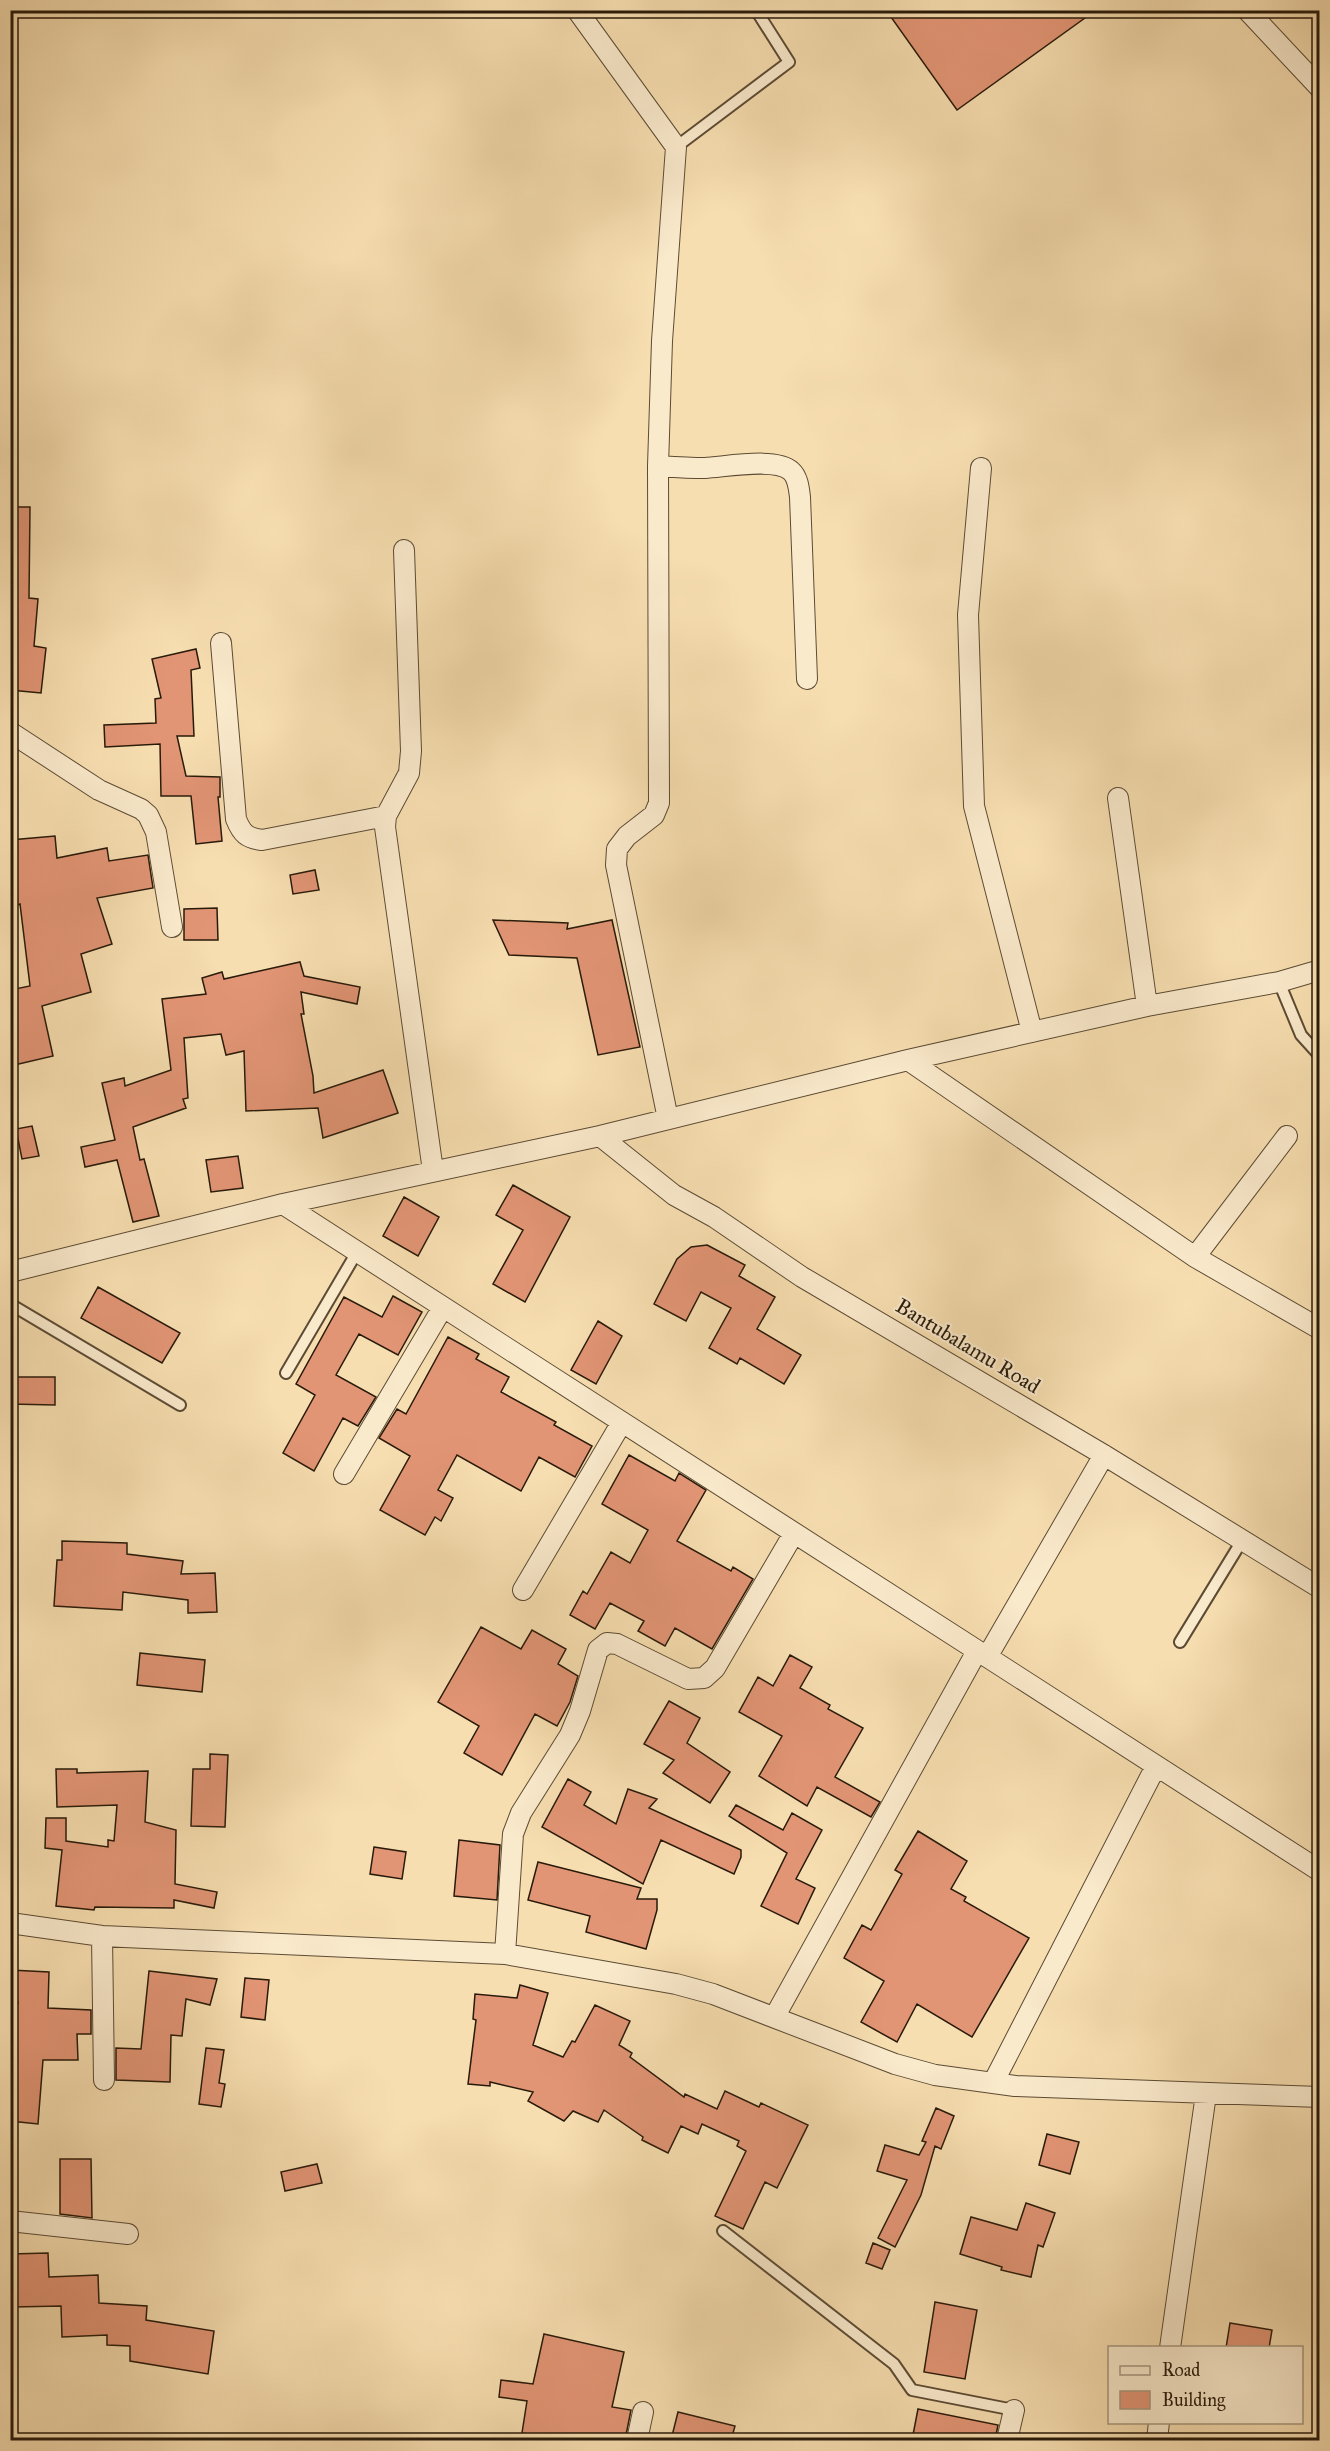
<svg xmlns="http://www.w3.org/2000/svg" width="1330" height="2451" font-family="'IM FELL Great Primer',serif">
	<rect width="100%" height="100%" fill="#f7deb0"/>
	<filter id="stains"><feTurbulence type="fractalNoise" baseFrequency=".00333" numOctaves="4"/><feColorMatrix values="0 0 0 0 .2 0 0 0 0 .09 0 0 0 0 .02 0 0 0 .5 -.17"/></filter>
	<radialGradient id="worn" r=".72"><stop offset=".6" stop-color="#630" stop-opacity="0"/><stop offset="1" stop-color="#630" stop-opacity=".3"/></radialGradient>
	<!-- building -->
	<path fill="#e29575" stroke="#281a0a" stroke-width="1.5" d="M886,10H1096L957,110Z
		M10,507H30L29,598L38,599L34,646L46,648L41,693L10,690Z
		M196,649L200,668L191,670L194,736H177L186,776L220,777V797H218L222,841L196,844L191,796H161L160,744L105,747L104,725L156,723L155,699L161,698L152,659Z
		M55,836L57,858L107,848L109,861L148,855L153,888L97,898L112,944L81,954L91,992L42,1006L53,1056L10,1066V990L30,986L20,904L14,906L10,840Z
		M315,870L319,890L293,894L290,875Z
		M217,908L218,940H184V909Z
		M493,920L568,923L567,929L612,920L640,1047L598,1055L577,958L509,955Z
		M300,962L304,976L360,987L357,1004L301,992L304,1014H301L313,1076L314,1093L383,1070L398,1113L323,1138L318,1108L246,1111L244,1051L226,1055L221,1034L184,1038L188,1098L183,1099L186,1108L133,1127L140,1160L144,1159L159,1216L133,1222L117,1160L85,1167L81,1147L115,1140L102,1083L124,1078L125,1086L171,1070L162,999L206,994L202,978L222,972L224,979Z
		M32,1126L39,1156L22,1159L16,1129Z
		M238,1156L243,1188L211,1192L206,1160Z
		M513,1185L570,1217L525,1302L493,1284L523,1230L496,1215Z
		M404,1197L439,1217L418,1256L383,1236Z
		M707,1245L745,1265L739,1276L775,1297L757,1329L801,1355L784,1384L740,1358L737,1364L709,1348L731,1308L701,1292L686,1321L654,1304L677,1259L691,1247Z
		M98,1287L180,1333L162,1363L81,1318Z
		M393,1296L422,1312L398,1355L359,1334L336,1375L376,1397L358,1426L343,1418L314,1471L283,1453L315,1395L296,1384L344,1297L382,1317Z
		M598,1321L622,1336L596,1384L571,1370Z
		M448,1337L479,1354L476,1359L509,1377L501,1392L556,1422L554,1425L592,1446L575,1477L539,1457L521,1491L457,1455L438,1490L453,1498L441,1521L435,1517L425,1535L380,1510L410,1456L379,1438L397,1409L406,1414Z
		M10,1377H55V1405L10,1404Z
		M629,1455L675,1481L679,1473L706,1490L677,1541L731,1571L733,1567L753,1579L712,1649L675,1628L665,1646L638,1631L644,1621L610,1603L595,1629L570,1615L583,1591L587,1594L611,1552L630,1563L648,1530L602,1504Z
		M62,1541L127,1543V1554L183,1561L181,1574L215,1573L217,1612L188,1613V1600L123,1592L122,1610L54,1606L57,1560H62Z
		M481,1627L521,1649L532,1630L566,1649L558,1664L578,1676L570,1702L557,1726L535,1714L502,1775L464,1753L479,1726L438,1702Z
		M140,1653L205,1660L202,1692L137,1685Z
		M790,1655L812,1667L800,1688L830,1705L828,1709L863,1728L835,1777L880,1802L871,1817L817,1787L807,1806L759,1776L782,1736L739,1712L758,1677L773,1686Z
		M669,1701L700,1718L687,1743L730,1772L710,1803L663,1773L674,1760L644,1744Z
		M210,1754L228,1755L225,1827L191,1826L193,1769H210Z
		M56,1769H77V1773L148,1771L145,1822L176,1830L175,1884L217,1892L214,1908L174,1900V1908L95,1907L94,1910L56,1906L62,1850L45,1848L46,1818H66V1841L108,1847V1840L114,1841L117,1805L57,1807Z
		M568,1779L591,1792L584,1805L616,1824L628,1789L657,1799L649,1808L741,1850V1857L734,1874L661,1840L643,1884L542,1827Z
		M736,1805L783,1830L792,1813L822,1830L796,1879L815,1888L798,1924L761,1906L787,1853L729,1816Z
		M918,1831L967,1861L951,1889L966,1897L964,1901L1029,1938L972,2037L917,2004L897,2042L861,2022L884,1981L844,1958L862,1925L871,1930L902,1874L895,1870Z
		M459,1840L500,1845L497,1900L454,1896Z
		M374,1847L406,1852L402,1879L370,1874Z
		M538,1862L641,1888L637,1899H657V1910L646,1949L586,1932L590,1916L528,1900Z
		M10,1970L49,1972L48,2008L91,2010V2034H77L78,2060H43L38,2124L10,2121V2036L18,2002H10Z
		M149,1971L217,1979L210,2005L186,1999L182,2036L171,2035L170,2082L116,2080V2048L141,2049Z
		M245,1978L269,1980L265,2020L241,2017Z
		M520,1985L548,1993L533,2045L563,2057L572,2041L575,2042L595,2005L630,2021L619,2045L632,2053L630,2057L684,2097L685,2094L717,2109L725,2091L759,2107L761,2103L808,2125L777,2188L765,2182L743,2229L715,2216L746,2151L737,2146L739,2141L702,2124L698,2134L681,2126L668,2153L642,2140L643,2137L604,2110L598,2122L573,2111L564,2121L528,2101L533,2092L490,2082V2086L468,2084L476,2020L473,2019L475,1994L517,1998Z
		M206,2048L224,2050L219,2083L225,2084L221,2107L199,2104Z
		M936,2108L954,2116L941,2149L935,2146L921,2195L895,2247L878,2238L907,2180L877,2171L885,2145L919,2155L926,2142L922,2141Z
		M1047,2134L1079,2142L1070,2174L1039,2165Z
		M60,2159H91L92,2218L60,2214Z
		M317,2164L322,2183L285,2191L281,2172Z
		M1026,2203L1055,2213L1043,2247L1038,2245L1031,2277L1001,2270L1002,2267L960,2254L971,2217L1017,2230Z
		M873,2243L890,2250L882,2269L866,2263Z
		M48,2253L49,2277L98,2275L99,2303L147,2306L146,2320L214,2331L208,2374L130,2361V2346L107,2345V2335L62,2337L61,2306L13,2307L11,2254Z
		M935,2302L977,2310L965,2379L924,2372Z
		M1230,2323L1272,2330L1269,2348H1226Z
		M544,2334L624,2352L612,2407L631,2410L625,2440H566L522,2433L527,2401L499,2397L501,2380L533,2384Z
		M918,2409L998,2425L995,2440H912Z
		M678,2412L735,2426L731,2440H671Z"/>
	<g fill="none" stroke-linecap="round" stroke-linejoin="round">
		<defs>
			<path id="service" d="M676,147L789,62L756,10
				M1279,982L1301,1035L1320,1056
				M10,1304L180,1405
				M286,1373L357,1252
				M1180,1642L1243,1539
				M723,2231L894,2364L912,2390L1014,2410"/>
			<path id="minor" d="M577,10L676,147L662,341L658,466L659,803L654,815L627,836L617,849L616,865L668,1119
				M1247,10L1320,88
				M658,466C674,467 689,468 705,468C725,467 776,457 791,471C798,477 799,489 800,497L807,679
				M981,468L968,615L974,806L1032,1032
				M404,550L411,751L409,773L386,816L385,827L433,1171
				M221,643L236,819C242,834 247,838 262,840L386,816
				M10,732L99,790L141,809L148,815L156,832L172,927
				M1118,798L1147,1006
				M908,1060L1195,1257L1320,1329
				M600,1136L674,1195L714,1217L802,1277L1104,1455L1320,1588
				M283,1204L1320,1871
				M1195,1257L1287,1136
				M10,1272L283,1204L600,1136L908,1060L1147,1006L1279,982L1320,970
				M344,1474L443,1307
				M523,1590L622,1422
				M987,1657L1104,1455
				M10,1923L102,1936L505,1954L676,1984L713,1994L895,2064L935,2075L1015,2086L1320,2097
				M102,1936L104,2080
				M505,1954L513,1834L521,1813L570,1735L580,1711L598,1650L607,1643L617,1644L688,1679L704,1678L715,1668L794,1533
				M775,2016L977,1651
				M993,2083L1156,1766
				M10,2221L128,2234
				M1170,2348L1206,2094
				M637,2440L643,2412
				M1007,2440L1014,2410
				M1157,2440L1159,2422"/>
		</defs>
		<!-- service casing -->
		<use href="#service" stroke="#5c4b34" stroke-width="14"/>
		<!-- minor casing -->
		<use href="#minor" stroke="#5c4b34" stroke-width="22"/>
		<!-- service -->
		<use href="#service" stroke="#faeacc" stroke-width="10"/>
		<!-- minor -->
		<use href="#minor" stroke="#faeacc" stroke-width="20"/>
	</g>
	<g text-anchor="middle" stroke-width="4.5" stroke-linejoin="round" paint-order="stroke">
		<!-- street labels -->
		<g font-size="21" fill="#281a0a" stroke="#faeacc">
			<text transform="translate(968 1346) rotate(31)" y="7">Bantubalamu Road</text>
		</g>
	</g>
	<!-- margin -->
	<rect width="1330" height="2451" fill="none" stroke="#f7deb0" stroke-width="36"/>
	<rect x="12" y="12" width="1306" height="2427" fill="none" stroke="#281a0a" stroke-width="3"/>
	<rect x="18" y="18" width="1294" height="2415" fill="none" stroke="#281a0a" stroke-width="1.5"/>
	<!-- legend -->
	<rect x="1108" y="2346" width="195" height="78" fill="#faeacc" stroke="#a6977e" stroke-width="1.5"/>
	<rect x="1120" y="2366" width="30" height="9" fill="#faeacc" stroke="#a6977e" stroke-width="1.5"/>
	<text x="1162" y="2376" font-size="18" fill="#281a0a">Road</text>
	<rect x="1120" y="2391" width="30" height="18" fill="#e29575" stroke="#a6977e" stroke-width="1.5"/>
	<text x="1162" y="2406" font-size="18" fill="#281a0a">Building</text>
	<rect width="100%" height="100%" filter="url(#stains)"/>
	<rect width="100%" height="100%" fill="url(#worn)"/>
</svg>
